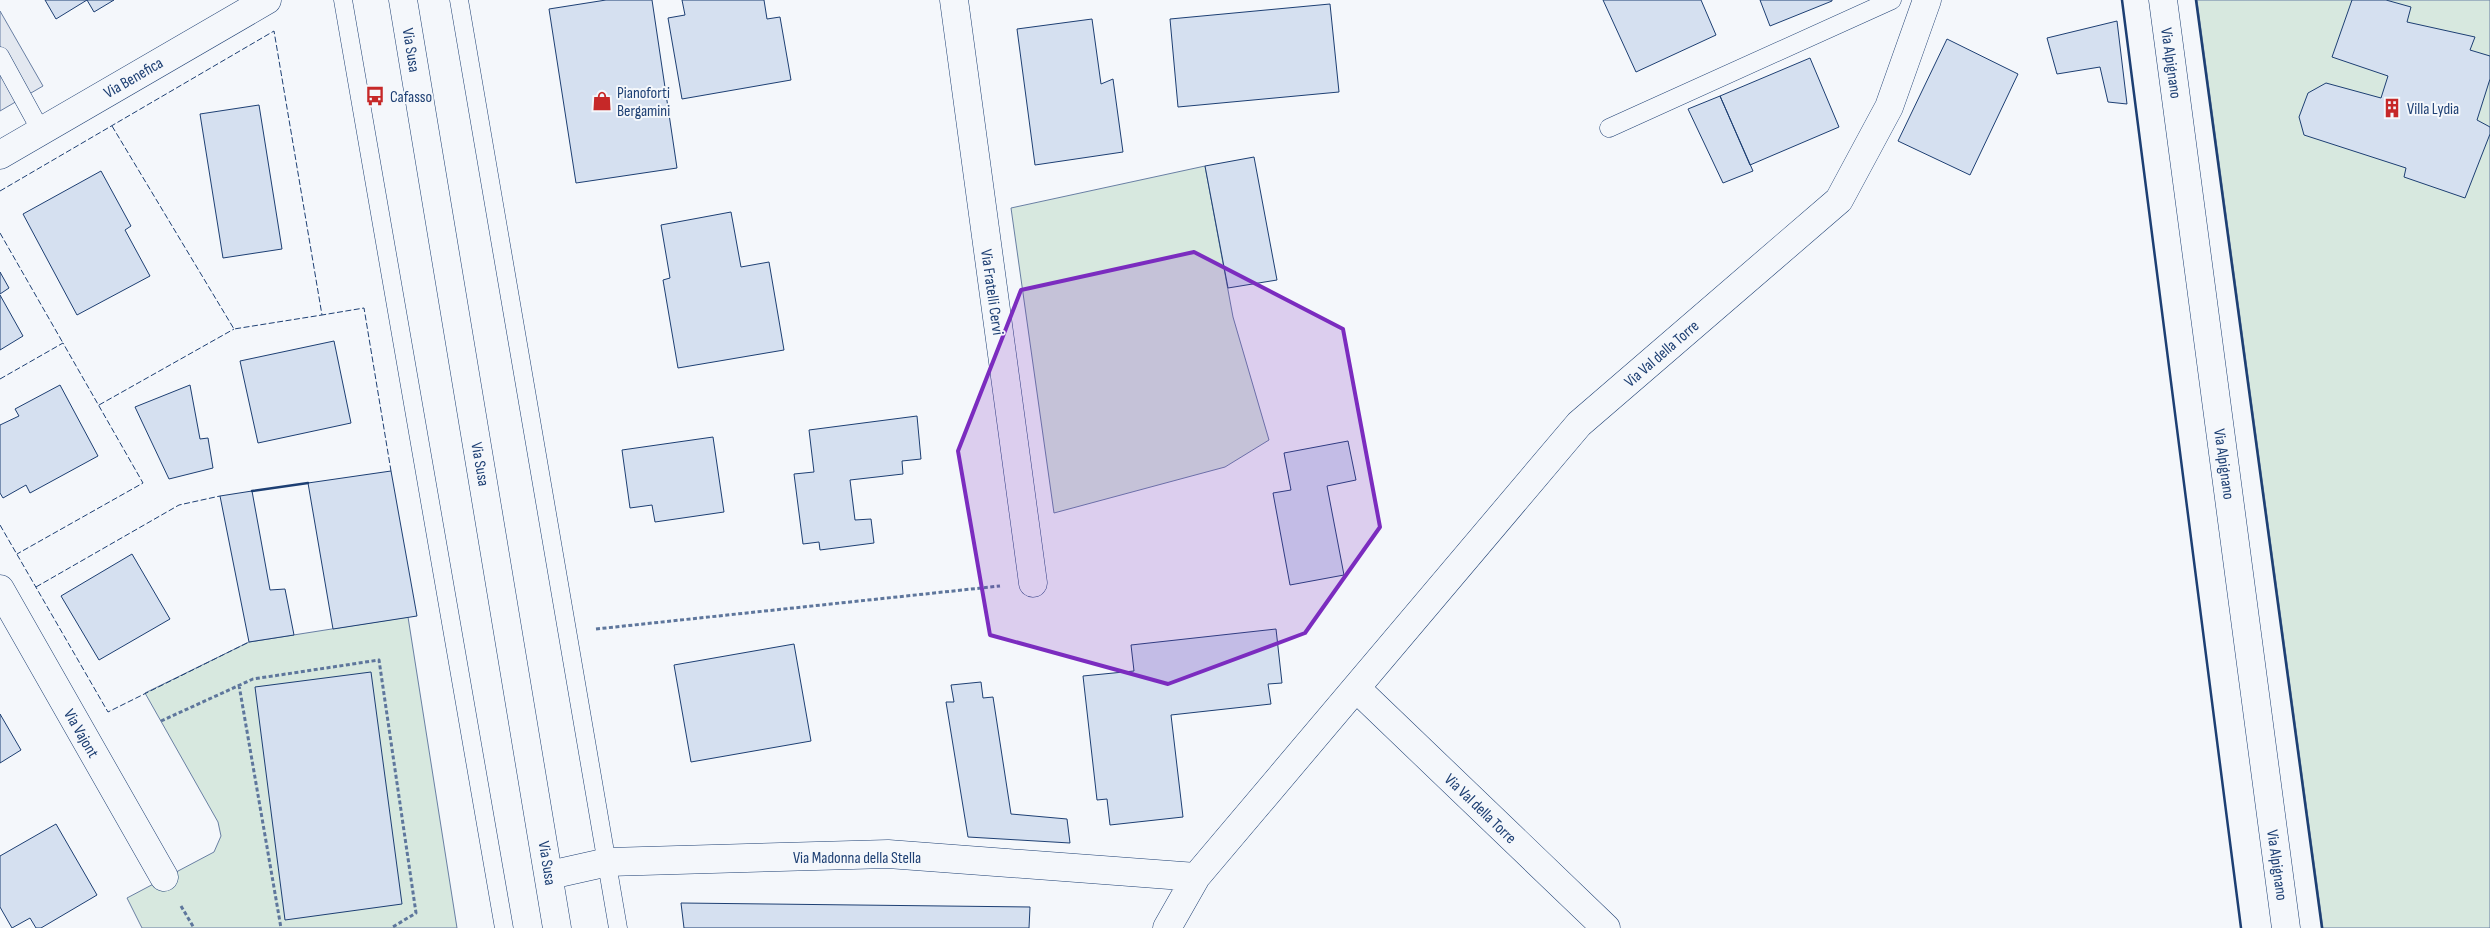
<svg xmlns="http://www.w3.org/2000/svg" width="2490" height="928" font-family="'Sofia Sans Condensed',sans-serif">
	<rect width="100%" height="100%" fill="#f4f7fb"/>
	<!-- green -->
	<path fill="#d7e8df" stroke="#687fa3" d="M2197,0H2490V928H2323Z
		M1205,166L1233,317L1269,440L1225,467L1054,513L1011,208Z
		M408,617L457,928H142L127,898L214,852L221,836L218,822L145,693L249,642Z"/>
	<!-- parking -->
	<path fill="#e3e8f0" stroke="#687fa3" d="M0,11L43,86L0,111Z"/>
	<!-- building -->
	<path fill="#d5e0f0" stroke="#1d3f73" d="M45,0H114L94,12L87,0L56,19Z
		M606,0H652L677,168L576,183L549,9Z
		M682,0H764L767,19L780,17L791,80L682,99L668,18L685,15Z
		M1603,0H1701L1716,35L1636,72Z
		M1760,0H1832V1L1770,26Z
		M2352,0H2386L2411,7L2407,22L2475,37L2470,50L2490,56V79L2477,120L2490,127V134L2465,198L2404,177L2406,168L2304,135L2299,117L2308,93L2326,83L2381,98L2388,76L2332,57Z
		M1330,4L1339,92L1178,107L1170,19Z
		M1092,19L1101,84L1113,79L1123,152L1035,165L1017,29Z
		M2117,21L2127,104L2108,102L2100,67L2057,74L2047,38Z
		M1947,39L2018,74L1970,175L1898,141Z
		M1810,58L1839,127L1750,165L1720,96Z
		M1720,96L1753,171L1723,183L1688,109Z
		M259,105L282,249L223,258L200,114Z
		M1254,157L1277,280L1228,288L1205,166Z
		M101,171L131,226L125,230L150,276L77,315L23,214Z
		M731,212L741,267L769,262L784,350L678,368L663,280L670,278L661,225Z
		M0,272L9,288L0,294Z
		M0,295L23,336L0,350Z
		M334,341L351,423L258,443L240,361Z
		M60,385L98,456L30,493L26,485L3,498L0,493V425L19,416L15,409Z
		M190,385L200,439L208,438L213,468L169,479L135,407Z
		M917,416L921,459L902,461L903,474L850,480L855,520L871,519L874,543L820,550L819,542L803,544L794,474L814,472L809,430Z
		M713,437L724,512L655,522L652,505L630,508L622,450Z
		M1348,441L1356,480L1327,486L1344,575L1290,585L1273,493L1291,490L1284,453Z
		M391,471L417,616L333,629L308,483Z
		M252,491L270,590L285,589L294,635L249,642L220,496Z
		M132,554L170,619L99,660L61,596Z
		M1276,629L1282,683L1268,684L1271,704L1171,715L1183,817L1110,825L1107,799L1097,800L1083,676L1134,671L1131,645Z
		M794,644L811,741L691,762L674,665Z
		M371,672L402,904L285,920L255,687Z
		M981,682L983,698L993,697L1011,814L1067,819L1070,843L968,837L946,702H954L951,685Z
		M0,714L21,750L0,763Z
		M56,824L97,895L41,928H36L30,918L12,928L0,907V856Z
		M681,903L1030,907L1029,928H684Z"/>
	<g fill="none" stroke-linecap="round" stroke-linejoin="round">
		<defs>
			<path id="lane" d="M343,0L504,928
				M459,0L618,928
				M0,56L41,131
				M1609,128L1892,0"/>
			<path id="street" d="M954,0L1033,583
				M0,155L267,0
				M0,589L164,877
				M1356,688L1606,928
				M550,875L608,862L888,854L1196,877
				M1167,928L1196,877L1579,424L1839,200L1889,107L1927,0"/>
			<path id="secondary" d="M403,0L557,928
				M2163,0L2286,928"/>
		</defs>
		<!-- lane casing -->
		<use href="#lane" stroke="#1d3f73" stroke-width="19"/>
		<!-- street casing -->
		<use href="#street" stroke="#1d3f73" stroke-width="29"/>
		<!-- secondary casing -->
		<use href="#secondary" stroke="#1d3f73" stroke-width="29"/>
		<!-- path -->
		<path stroke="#5e769c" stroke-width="3" stroke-dasharray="4 2.5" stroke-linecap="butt" d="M596,629L1000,586
			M239,685L281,928
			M161,721L253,679L379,660L416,913L391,928
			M181,906L194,928"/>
		<!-- lane -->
		<use href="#lane" stroke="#f4f7fb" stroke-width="18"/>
		<!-- street -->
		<use href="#street" stroke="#f4f7fb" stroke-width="28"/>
		<!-- secondary -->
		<use href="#secondary" stroke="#f4f7fb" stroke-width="28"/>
		<!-- fence -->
		<path stroke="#1d3f73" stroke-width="1" stroke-dasharray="6 2.5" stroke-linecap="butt" d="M112,126L234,329L322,315
			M0,191L274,31L322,315L364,308L391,471
			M0,233L63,343
			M0,379L63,343L143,483L17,554
			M99,405L234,329
			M0,525L108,712L249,642
			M36,587L179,505L220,496"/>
		<!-- wall -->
		<path stroke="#1d3f73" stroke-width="2.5" d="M2122,0L2241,928
			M2196,0L2322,928
			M252,491L308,483"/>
	</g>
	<!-- marked area -->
	<path fill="#7b2cbf" fill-opacity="0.2" stroke="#7b2cbf" stroke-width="4" stroke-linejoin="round" d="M1194,252L1343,329L1380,527L1305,633L1168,684L990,635L958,451L1021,290Z"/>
	<!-- icons -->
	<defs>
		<symbol id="bus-bare" viewBox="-9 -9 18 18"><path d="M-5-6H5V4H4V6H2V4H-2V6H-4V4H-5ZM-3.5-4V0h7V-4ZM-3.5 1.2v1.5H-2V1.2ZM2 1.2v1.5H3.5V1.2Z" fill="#c62828" stroke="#f4f7fb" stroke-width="2.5" paint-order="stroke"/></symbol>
		<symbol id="shop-bare" viewBox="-9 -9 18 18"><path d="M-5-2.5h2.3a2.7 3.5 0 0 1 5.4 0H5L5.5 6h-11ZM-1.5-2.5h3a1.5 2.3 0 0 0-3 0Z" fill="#c62828" stroke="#f4f7fb" stroke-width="2.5" paint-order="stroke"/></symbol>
		<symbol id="building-bare" viewBox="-9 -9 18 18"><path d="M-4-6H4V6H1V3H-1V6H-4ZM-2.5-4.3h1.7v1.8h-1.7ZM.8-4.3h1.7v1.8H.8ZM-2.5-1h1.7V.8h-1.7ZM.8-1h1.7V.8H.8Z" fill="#c62828" stroke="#f4f7fb" stroke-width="2.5" paint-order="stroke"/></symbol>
	</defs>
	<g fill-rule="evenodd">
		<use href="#bus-bare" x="361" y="82" width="28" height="28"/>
		<use href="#shop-bare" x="588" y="87" width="28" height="28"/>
		<use href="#building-bare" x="2378" y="94" width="28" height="28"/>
	</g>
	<g text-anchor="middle" stroke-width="4" stroke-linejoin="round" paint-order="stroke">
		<!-- street labels -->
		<g font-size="16" fill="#1d3f73" stroke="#f4f7fb">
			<text transform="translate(412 50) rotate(81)" y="6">Via Susa</text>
			<text transform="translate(2172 63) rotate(82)" y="6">Via Alpignano</text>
			<text transform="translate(133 77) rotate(-30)" y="6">Via Benefica</text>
			<text transform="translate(993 292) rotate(82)" y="6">Via Fratelli Cervi</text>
			<text transform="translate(1661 353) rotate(-41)" y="6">Via Val della Torre</text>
			<text transform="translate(481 464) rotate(80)" y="6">Via Susa</text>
			<text transform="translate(2225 464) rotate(82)" y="6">Via Alpignano</text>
			<text transform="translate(82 733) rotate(60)" y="6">Via Vajont</text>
			<text transform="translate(1481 808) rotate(44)" y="6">Via Val della Torre</text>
			<text x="857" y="863">Via Madonna della Stella</text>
			<text transform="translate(548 863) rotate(81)" y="6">Via Susa</text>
			<text transform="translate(2278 865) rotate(82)" y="6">Via Alpignano</text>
		</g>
		<!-- poi labels -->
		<g font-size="16" fill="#1d3f73" stroke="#f4f7fb" text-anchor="start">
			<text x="617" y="98">Pianoforti<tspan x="617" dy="18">Bergamini</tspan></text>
			<text x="390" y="102">Cafasso</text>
			<text x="2407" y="114">Villa Lydia</text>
		</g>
	</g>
</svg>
